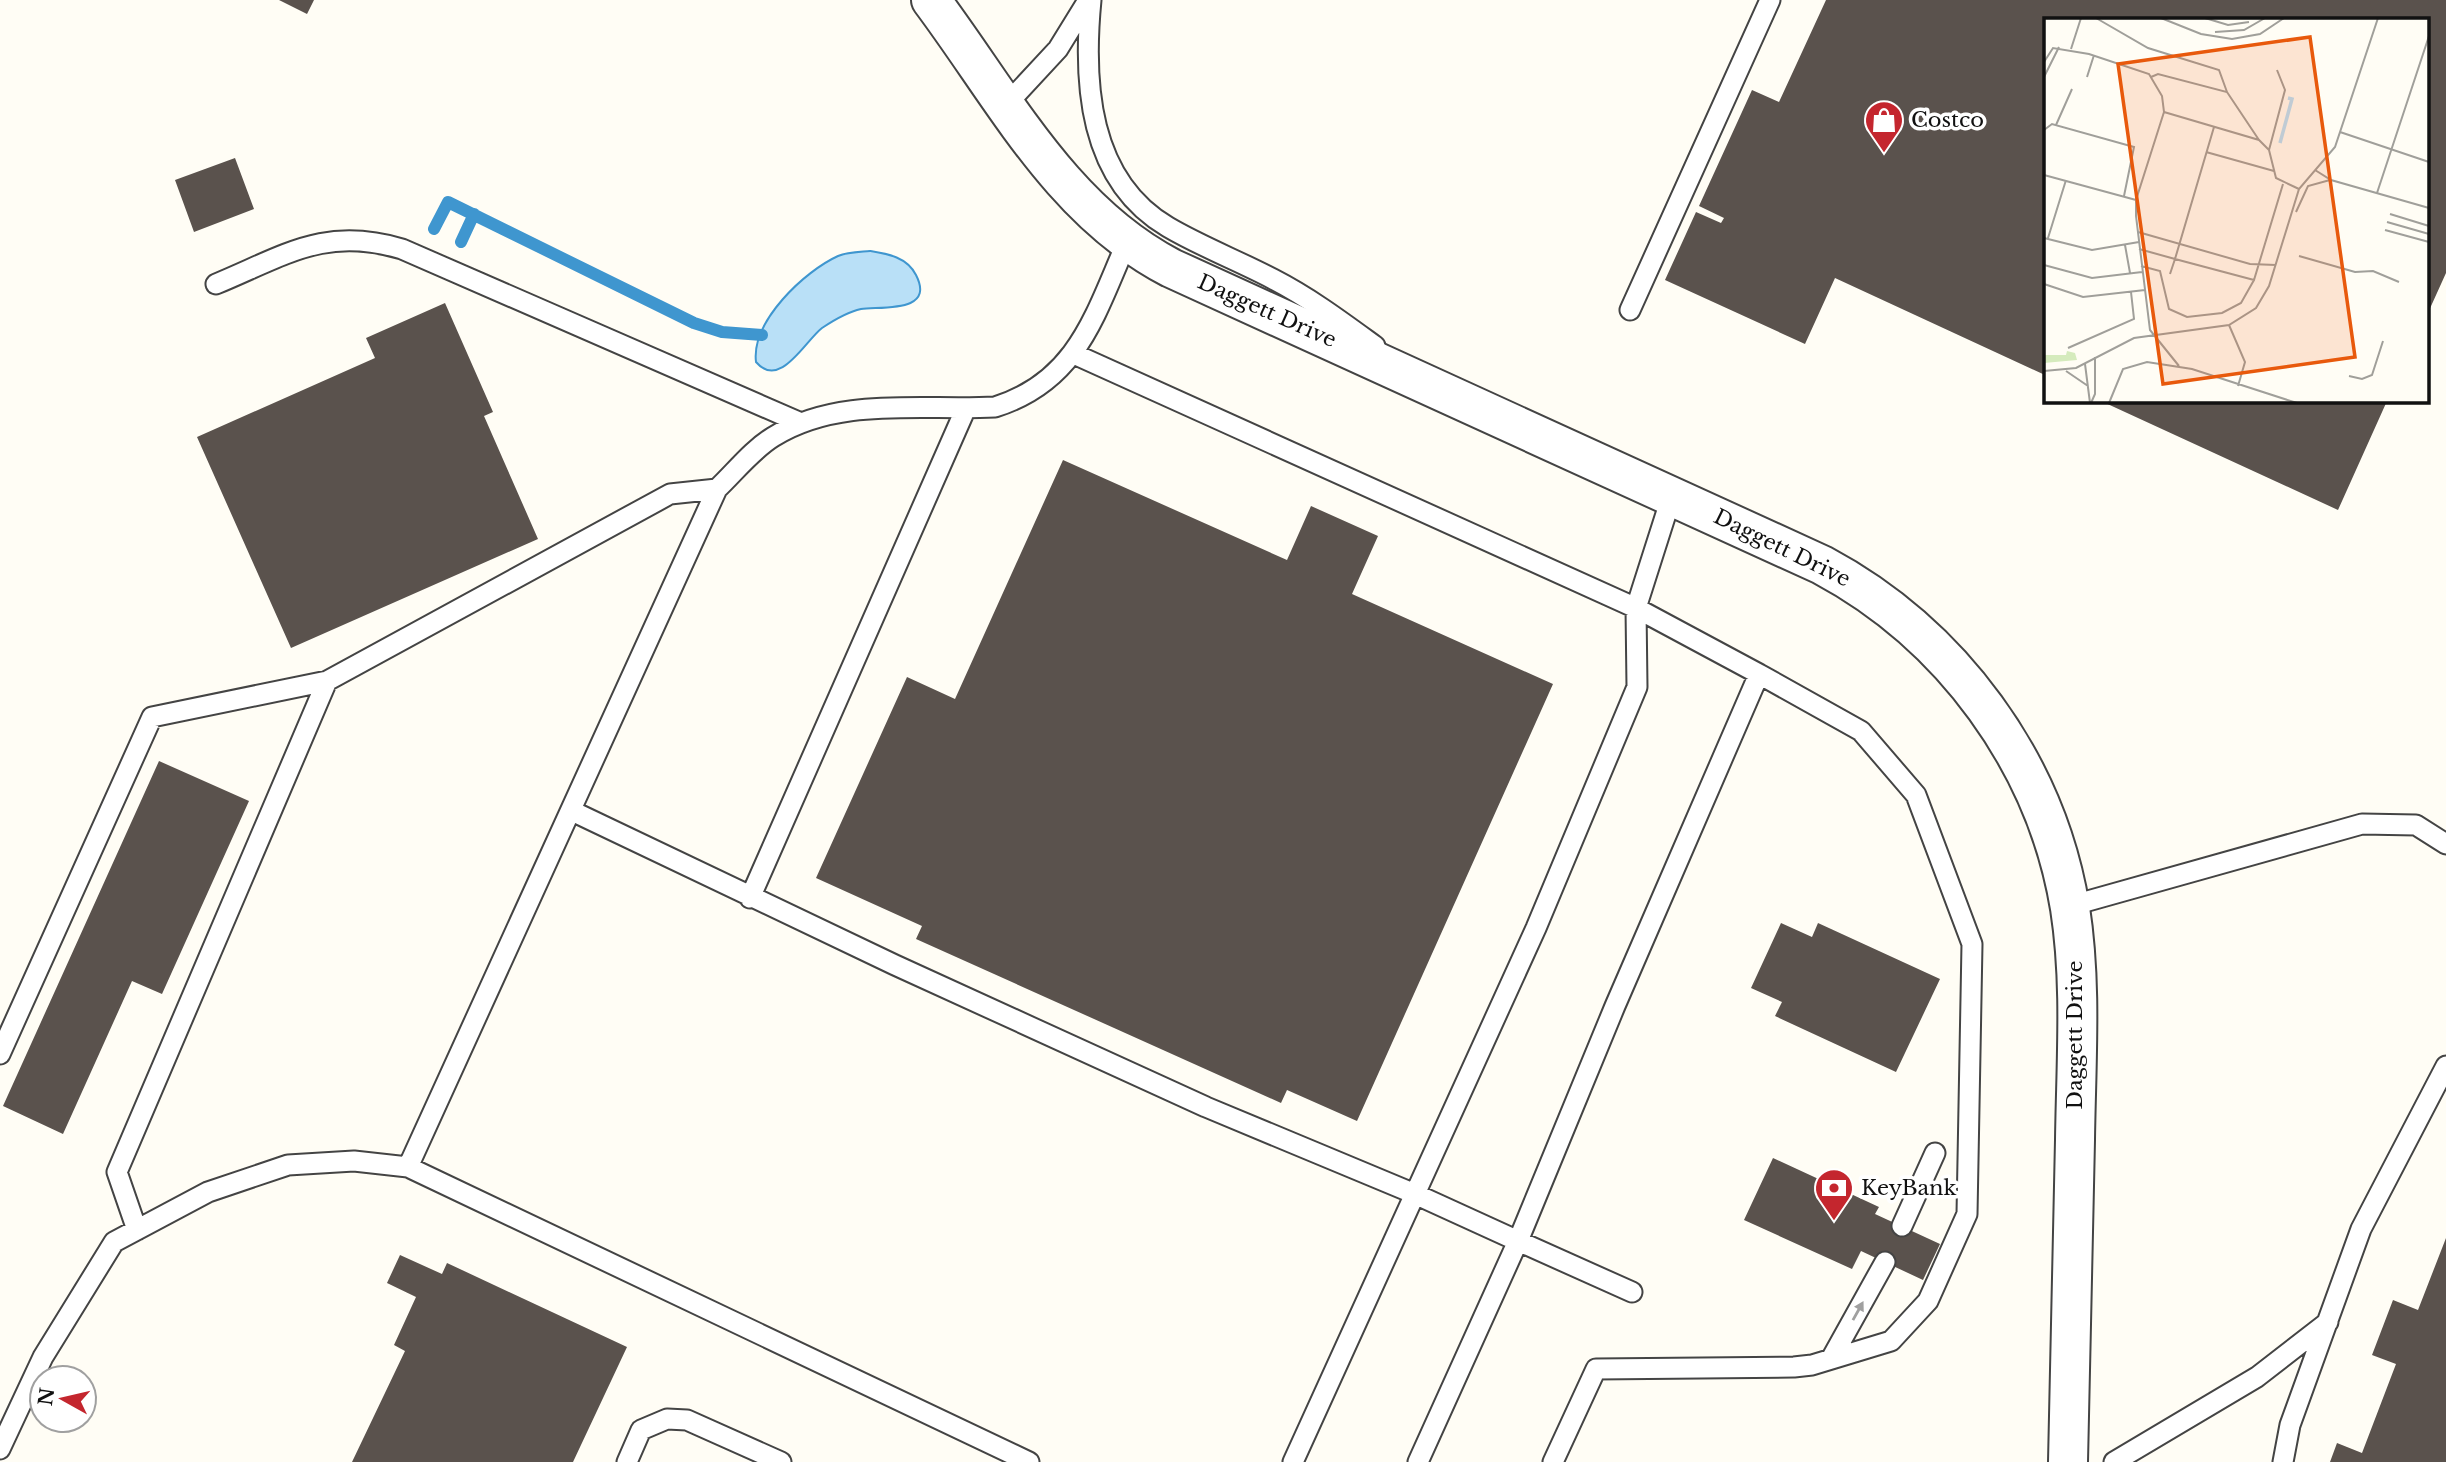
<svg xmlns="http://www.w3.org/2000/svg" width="2446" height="1462" font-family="'Libre Baskerville',serif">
	<rect width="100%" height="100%" fill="#fffdf5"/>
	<!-- water -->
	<path fill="#b9e0f7" stroke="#3f96cf" stroke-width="2" d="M870,251C888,254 907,257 916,275C936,314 879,306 861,309C847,312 834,320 822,328C805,341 780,390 756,362C751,321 805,271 838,256C848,252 860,252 870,251Z"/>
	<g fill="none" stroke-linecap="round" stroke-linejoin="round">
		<!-- stream -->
		<path stroke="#3f96cf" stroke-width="12" d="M434,229L448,202L694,323L722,332L762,335
			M461,242L474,214"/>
	</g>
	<!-- building -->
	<path fill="#5a524d" d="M279,0H314L307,14Z
		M1826,0H2446V273L2427,315V19H2045V375L1835,278L1805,344L1665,280L1696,212L1721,223L1724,218L1699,206L1752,90L1779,102Z
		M235,158L254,209L194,232L175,180Z
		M445,303L493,412L484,416L538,539L291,648L197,437L375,358L366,338Z
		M2101,401H2387L2338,510Z
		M1063,460L1287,560L1311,506L1378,536L1352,594L1553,684L1357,1121L1287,1090L1281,1103L916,939L922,926L816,878L907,677L955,699Z
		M159,761L249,801L162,994L132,981L63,1134L3,1106Z
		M1781,923L1812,937L1818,923L1940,979L1896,1072L1775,1016L1782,1002L1751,988Z
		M1773,1158L1879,1207L1875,1214L1940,1244L1923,1280L1861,1251L1852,1269L1744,1220Z
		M2446,1238V1462H2330L2337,1443L2362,1453L2396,1364L2372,1355L2393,1300L2418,1310Z
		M400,1255L442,1274L447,1263L627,1347L573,1462H352L405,1351L394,1345L416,1297L387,1283Z"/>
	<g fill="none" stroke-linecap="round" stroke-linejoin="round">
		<defs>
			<path id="service" d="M1091,0C1083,82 1088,180 1168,227C1202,247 1239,261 1273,279C1310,298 1342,322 1375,346
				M1006,105L1058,49L1087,2
				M216,284C286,255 325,226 402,249L801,423
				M1630,310L1770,0
				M572,811L895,965L1206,1107L1415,1194L1518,1241L1615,1006L1759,674L1636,608L1074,354
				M750,898L966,408
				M2070,906L2362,824L2416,825L2446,844
				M0,1054L152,717L327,681
				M408,1167L717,489C735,472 752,450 773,437C838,396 922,411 995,407C1078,381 1095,314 1127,242
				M1902,1226L1935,1153
				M137,1230L117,1172L327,681L670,494L717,489
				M1831,1359L1885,1262
				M0,1449L43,1357L114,1242L208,1192L288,1165L354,1161L408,1167L1029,1462
				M627,1462L641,1430L667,1419L687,1420L781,1462
				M1293,1462L1536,928L1637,687L1636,608L1672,495
				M1418,1462L1518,1241L1632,1292
				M1553,1462L1596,1369L1794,1367L1812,1365L1891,1341L1928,1301L1967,1214L1972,944L1916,795L1861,731L1759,674
				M2114,1462L2257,1377L2328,1322
				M2283,1462L2290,1425L2361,1229L2446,1066"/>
			<path id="minor" d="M931,0C1003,96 1061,211 1171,268L1822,565C1951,634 2046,762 2070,908C2082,984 2076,1063 2075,1140C2073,1247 2070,1355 2068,1462"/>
		</defs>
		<!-- service casing -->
		<use href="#service" stroke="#444" stroke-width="23"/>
		<!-- minor casing -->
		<use href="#minor" stroke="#444" stroke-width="42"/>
		<!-- service -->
		<use href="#service" stroke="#fff" stroke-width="19"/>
		<!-- minor -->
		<use href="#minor" stroke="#fff" stroke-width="38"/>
	</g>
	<!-- one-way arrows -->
	<defs><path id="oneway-solid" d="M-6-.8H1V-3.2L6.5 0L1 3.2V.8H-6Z" transform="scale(1.75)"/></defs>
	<use fill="#a0a0a0" href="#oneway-solid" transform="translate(1858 1311) rotate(-61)"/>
	<!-- icons -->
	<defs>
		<symbol id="shop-pin" viewBox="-11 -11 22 30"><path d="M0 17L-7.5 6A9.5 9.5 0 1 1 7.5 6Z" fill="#c4262e" stroke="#fff"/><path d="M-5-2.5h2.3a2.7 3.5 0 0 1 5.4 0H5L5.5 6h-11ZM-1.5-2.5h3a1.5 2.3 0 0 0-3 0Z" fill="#fff"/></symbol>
		<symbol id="bank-pin" viewBox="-11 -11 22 30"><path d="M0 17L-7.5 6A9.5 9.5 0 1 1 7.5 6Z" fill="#c4262e" stroke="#fff"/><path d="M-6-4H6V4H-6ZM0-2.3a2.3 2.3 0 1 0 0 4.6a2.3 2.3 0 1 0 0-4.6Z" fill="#fff"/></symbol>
	</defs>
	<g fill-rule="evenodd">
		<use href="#shop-pin" x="1862" y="98" width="44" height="60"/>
		<use href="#bank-pin" x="1812" y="1166" width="44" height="60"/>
	</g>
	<g text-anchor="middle" stroke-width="7" stroke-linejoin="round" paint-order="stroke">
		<!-- poi labels -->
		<g font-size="21" fill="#111" stroke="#fff" text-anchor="start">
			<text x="1911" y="127">Costco</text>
			<text x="1861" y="1195">KeyBank</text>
		</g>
		<!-- street labels -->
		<g font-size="21" fill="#111" stroke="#fff">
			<text transform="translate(1267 311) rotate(24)" y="7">Daggett Drive</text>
			<text transform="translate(1782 548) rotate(26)" y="7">Daggett Drive</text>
			<text transform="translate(2075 1035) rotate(-90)" y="7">Daggett Drive</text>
		</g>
	</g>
	<!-- overview -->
	<g transform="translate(2044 18)">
		<rect width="385" height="385" fill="#fffdf5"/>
		<path d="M23,333L31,335L33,342L0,345V337H22Z" fill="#d5ebbd"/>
		<path fill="none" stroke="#b9e0f7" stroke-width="3.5" d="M236,125L248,81L244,80"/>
		<path fill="none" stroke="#a09f9a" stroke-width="2" d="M52,0L104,30L175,52L183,74M117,0L157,16L188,21L216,16L240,0M161,0L184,7L205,4M171,14L200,12L221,0M27,31L37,0M0,44L9,30L45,36L105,56L118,78L120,94L92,182V198L106,312L135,348M0,59L15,29M43,59L50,37M107,59L114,56L183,74L215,122M120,94L215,122L225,132L232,160L255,171M12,107L28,71M170,109L131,241L210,262L239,166M0,112L8,106L90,129L80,178M296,114L385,144M225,132L241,72L233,52M162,134L230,153M271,152L287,162L385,190M0,157L92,182M333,175L385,18M252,194L264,168L286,162M346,196L385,208M343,204L385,216M341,212L385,224M94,214L206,246L232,247M0,220L48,232L95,224M4,220L22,162M81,227L86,255M95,231L131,241L126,256M255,238L311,254L329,253L355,264M0,247L48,260L98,254M97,248L116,253L125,291L143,299L178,295L197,285L210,262M0,266L39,279L101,272M185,307L201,344L194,368M24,330L90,301L87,274M41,346L46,385M0,353L32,350L90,320L185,307L212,290L225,268L255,171L291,129L334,0M22,353L44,368M305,358L318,361L328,357L339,323M47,385L51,376V339M65,385L79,351L103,344L148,351L253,385"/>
		<path fill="#e8590c" fill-opacity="0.15" stroke="#e8590c" stroke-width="3.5" d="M266,19L311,339L119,366L74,46Z"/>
		<rect width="385" height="385" fill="none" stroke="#111" stroke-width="3.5"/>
	</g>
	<!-- north arrow -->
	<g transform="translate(63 1399) rotate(278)"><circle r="33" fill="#ffffff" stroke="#a0a0a0" stroke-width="2"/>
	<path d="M0-5L12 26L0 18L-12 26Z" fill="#c4262e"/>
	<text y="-10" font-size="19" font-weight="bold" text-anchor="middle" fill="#111111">N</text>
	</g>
</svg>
